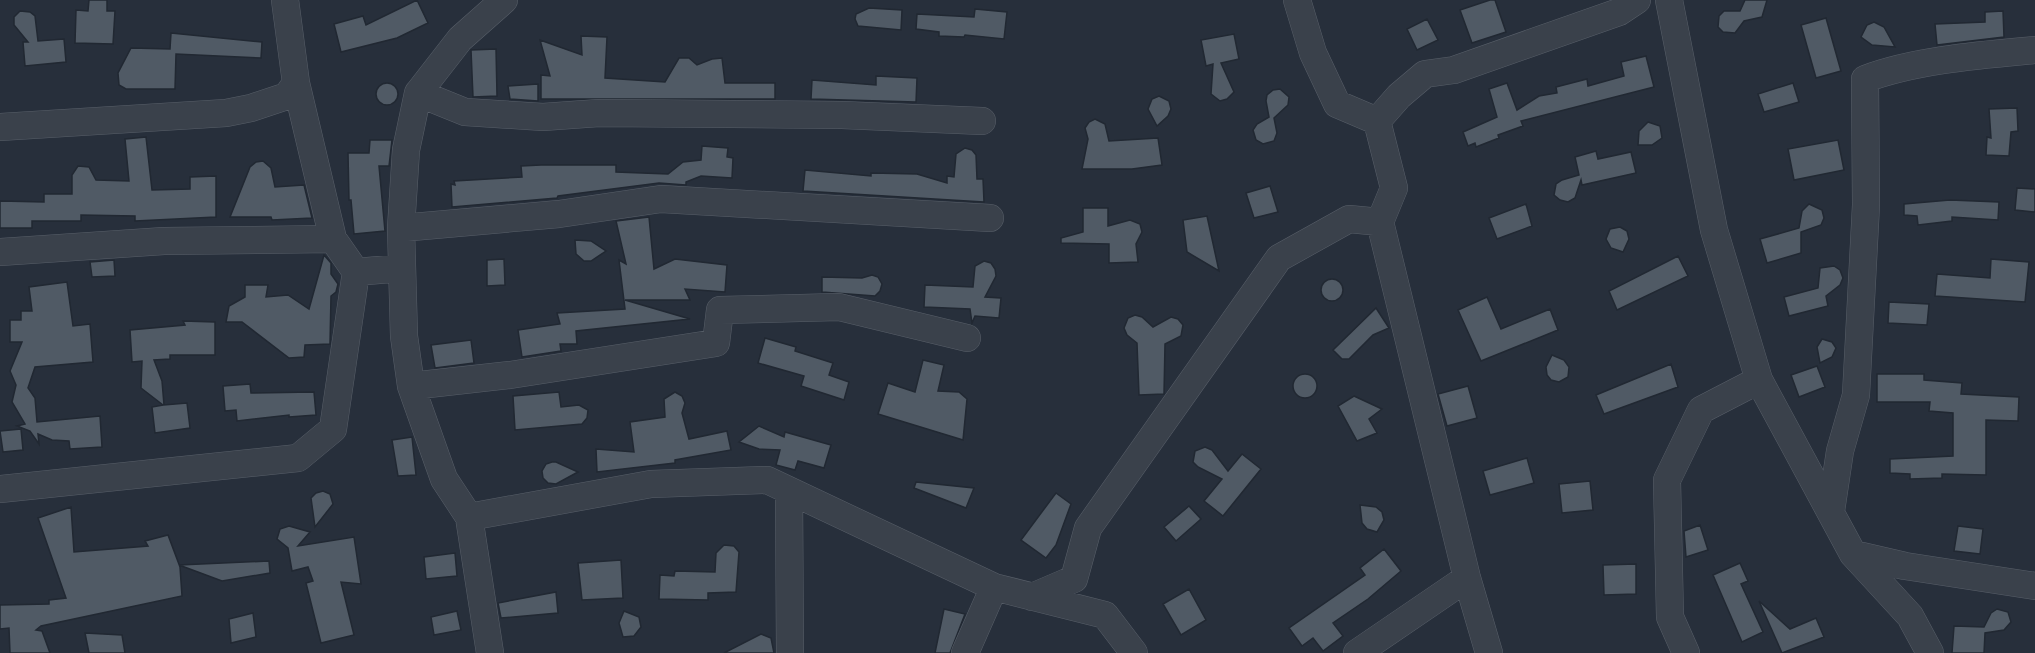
<svg xmlns="http://www.w3.org/2000/svg" width="2035" height="653" font-family="'Source Sans 3',sans-serif">
	<rect width="100%" height="100%" fill="#272f3b"/>
	<!-- building -->
	<path fill="#505a65" stroke="#212832" stroke-width="1.5" d="M89,0H107V11H115L113,44L75,43L76,10L88,11Z
		M417,0L428,23L397,38L341,52L334,24L363,16L366,25Z
		M1490,0H1495L1506,32L1472,43L1460,10Z
		M1745,0H1767L1762,17L1744,21L1735,33L1723,32L1718,27L1719,16L1724,11H1740Z
		M869,8L902,10L901,30L858,26L855,19L856,14Z
		M975,9L1007,12L1004,39L965,35L964,37L939,36V32L916,29L917,14L974,17Z
		M20,11L30,12L35,16L38,41L64,39L66,62L25,66L23,42H28L14,25V17Z
		M2003,11L2004,37L1937,45L1935,24L1985,22V12Z
		M1826,18L1841,71L1816,78L1801,25Z
		M1427,19L1438,40L1417,50L1407,29Z
		M1874,22L1884,27L1895,47L1872,45L1861,37L1867,25Z
		M171,33L262,42L261,58L176,54L175,89H126L119,85L118,73L131,48L170,49Z
		M1234,34L1239,59L1221,63L1234,92L1227,99L1220,101L1211,94L1213,64L1206,66L1201,40Z
		M581,36L607,37L605,78L665,82L679,58H689L697,65L712,59L722,58L725,83H775V99H541V75L550,76L540,40L582,55Z
		M496,49L497,96L473,97L471,50Z
		M1646,56L1654,87L1521,121L1523,126L1498,135L1499,138L1476,147L1475,143L1468,146L1463,132L1497,117L1489,89L1507,83L1517,110L1539,96L1557,93L1556,87L1587,79L1588,86L1624,76L1621,62Z
		M876,76L917,78L916,102L811,99L812,80L876,85Z
		M376 94a11 11 0 1 1 22 0a11 11 0 1 1-22 0Z
		M1793,83L1799,102L1764,112L1758,94Z
		M538,84V101L510,99L508,86Z
		M1280,89L1289,97L1288,105L1274,118L1277,133L1274,141L1263,144L1256,140L1253,130L1257,124L1269,117L1266,101L1267,95L1273,90Z
		M1159,96L1169,101L1171,109L1168,116L1157,126L1148,109L1152,99Z
		M2017,108L2018,131L2011,132L2009,156L1986,155L1987,137L1991,138L1989,109Z
		M1095,119L1105,124L1109,141L1158,138L1162,165L1132,169H1082L1088,139L1085,128L1089,122Z
		M1648,122L1660,126L1662,138L1652,145H1638L1639,131Z
		M146,137L152,190L190,189V177L216,176V217L135,221V216L81,215V221H32V228H0V201L44,202V194H72V175L78,166L89,167L96,180L129,181L125,139Z
		M370,140H392L389,166H379L385,231L354,234L351,200H349L348,153H369Z
		M1838,140L1844,170L1794,180L1788,149Z
		M702,146L728,148L727,157L733,158L732,178L701,176L686,182V185L659,183L558,196L557,198L452,207L451,184L455,185L454,181L522,177L521,166L541,165H616V172L668,174L683,162L701,160Z
		M965,148L972,150L976,155L977,179H983L984,202L803,191L805,170L871,176V173L917,174L947,183V176L954,177L956,154Z
		M1596,151L1598,159L1631,152L1636,173L1582,185L1581,180L1575,198L1568,202L1560,200L1554,195L1556,184L1562,180L1579,175L1575,157Z
		M263,161L271,168L275,187L304,185L312,218L272,220L271,217H230L250,167L256,162Z
		M1270,186L1278,212L1254,218L1246,193Z
		M2017,188L2035,189V212L2015,210Z
		M1950,200L1999,202L1998,220L1952,217V221L1918,225L1917,216L1904,215V204Z
		M1526,204L1532,226L1497,239L1489,218Z
		M1809,204L1822,210L1824,218L1821,225L1801,232V253L1767,263L1760,239L1799,228L1802,211Z
		M1083,208H1108V226L1130,220L1140,224L1142,232L1136,244L1138,262L1109,263V244L1061,243V238L1083,232Z
		M1207,216L1219,271L1187,252L1183,220Z
		M649,217L654,269L675,259L727,265L725,292L685,289L690,300H625L690,319L576,331L577,344H560L561,351L522,357L518,330L560,324L557,313L625,309L619,260L626,264L616,221Z
		M1620,227L1627,231L1629,239L1623,252L1611,248L1606,239L1610,229Z
		M575,240L591,241L606,251L591,261H584L576,254Z
		M324,255L331,263V274L338,284L336,292L331,296L330,344L305,345L304,357L289,358L242,322H226L229,306L245,297V285H268L266,297L288,295L309,309Z
		M1678,256L1688,276L1617,310L1609,291Z
		M504,259L505,285L487,286V260Z
		M1991,259L2029,262L2025,302L1935,296L1937,274L1990,278Z
		M114,260L115,276L92,277L90,262Z
		M984,261L991,263L995,269L996,276L985,297L1001,298L999,318L975,316L972,323L970,309L924,307L925,285L973,287L975,266Z
		M1834,266L1840,270L1843,278L1840,285L1826,296L1828,306L1789,316L1784,297L1818,288L1820,268Z
		M872,275L878,277L882,284L880,291L875,296L822,292V277L862,278Z
		M1321 290a11 11 0 1 1 22 0a11 11 0 1 1-22 0Z
		M67,282L73,326L90,324L93,362L35,367L28,388L35,398L37,422L100,416L102,447L70,449L69,441L52,440L38,434L39,444L30,431L17,426L25,424L12,402L16,385L10,371L22,342H10V320H21V311H32L29,287Z
		M1487,297L1501,329L1550,309L1558,330L1481,361L1458,310Z
		M1889,302L1929,304L1927,325L1888,323Z
		M1376,308L1389,328L1373,335L1349,359H1342L1333,350Z
		M1135,315L1142,317L1153,327L1171,317L1178,319L1183,325L1181,336L1165,344L1164,394L1139,395L1137,343L1127,335L1124,328L1128,318Z
		M183,321L215,322V355H170V359L154,360L162,381L164,405L187,403L190,428L155,433L152,407L163,405L141,388L142,361L132,362L130,330L185,325Z
		M765,338L796,347L795,351L833,363L829,375L849,382L844,400L801,386L804,376L758,363Z
		M1822,339L1832,342L1836,348L1832,357L1820,363L1817,347Z
		M471,340L474,363L435,368L431,345Z
		M1552,355L1564,360L1569,367L1568,377L1559,382L1551,380L1547,375L1546,367Z
		M923,360L944,365L938,391L959,392L967,399L963,440L878,414L888,383L915,392Z
		M1671,364L1678,387L1604,414L1596,395Z
		M1817,366L1825,387L1799,397L1791,375Z
		M1877,374H1924V380L1962,383L1961,394L2019,397L2018,421L1986,420V475L1942,474V478L1910,479V474L1890,473V459L1953,456V413L1929,411L1930,402H1877Z
		M1293 386a12 12 0 1 1 24 0a12 12 0 1 1-24 0Z
		M250,384L251,393L314,392L316,415L289,417V415L237,421L236,410L225,411L223,386Z
		M1468,386L1477,418L1447,426L1438,394Z
		M559,392L561,407L579,405L588,410L587,418L582,424L515,430L513,396Z
		M675,392L682,396L685,403L682,413L689,439L727,431L731,450L675,460V463L597,472L596,449L634,452L630,422L665,417L664,399Z
		M1354,396L1382,409L1369,419L1377,433L1357,441L1338,406Z
		M759,426L784,437L785,432L831,445L824,468L798,461L795,470L776,465L780,450L759,449L739,442Z
		M21,429L23,450L3,452L0,431Z
		M412,437L416,475L398,476L392,440Z
		M1205,447L1212,450L1228,471L1242,454L1261,469L1223,516L1204,501L1222,479L1198,467L1193,462L1195,451Z
		M1527,458L1534,483L1490,495L1483,471Z
		M552,462H556L578,472L556,484L548,483L543,478L542,471L546,464Z
		M1590,481L1593,510L1562,513L1559,484Z
		M916,482L974,488L966,508L914,488Z
		M323,491L330,494L333,504L315,527L311,498L316,493Z
		M1056,493L1071,504L1056,545L1046,558L1021,540Z
		M1360,505L1376,507L1382,512L1384,520L1377,532L1367,529L1362,523Z
		M1189,506L1201,519L1176,541L1164,527Z
		M71,507L74,552L148,546L145,541L168,535L180,567L182,596L41,626L36,630L42,631L50,653H10L9,628L0,629V605L49,604V600L66,598L38,518Z
		M1700,525L1708,550L1686,557L1684,531Z
		M289,526L310,532L298,546L354,537L361,584L341,582L354,635L321,643L306,583L313,581L308,567L292,571L288,548L277,539L280,529Z
		M1958,526L1983,529L1980,554L1954,551Z
		M724,545L734,546L739,552L736,592L708,593V600L659,599L660,575L674,576L675,571L715,572L716,553Z
		M1384,549L1401,571L1368,599L1333,623L1343,636L1323,651L1313,638L1302,646L1289,628L1365,575L1360,568Z
		M455,553L457,576L426,579L424,557Z
		M621,560L623,598L582,600L578,563Z
		M269,561L270,573L222,581L179,565Z
		M1740,563L1748,581L1741,584L1763,632L1742,642L1713,575Z
		M1636,564V594L1604,595L1603,565Z
		M1189,589L1206,620L1181,635L1163,604Z
		M556,592L558,613L501,618L498,603Z
		M1759,601L1790,629L1816,618L1824,637L1782,653Z
		M944,609L965,614L950,653H935Z
		M1997,609L2008,612L2011,622L2004,630L1985,633L1984,653H1952L1954,626L1984,627L1991,613Z
		M457,611L461,630L434,635L431,617Z
		M624,611L639,617L641,627L634,636L623,637L619,623Z
		M253,613L256,637L231,643L229,619Z
		M85,633L122,635L125,653H89Z
		M761,634L771,638L774,653H724Z"/>
	<g fill="none" stroke-linecap="round" stroke-linejoin="round">
		<defs>
			<path id="minor" d="M285,0L296,83L333,239
				M1297,0L1313,53L1337,104L1377,121
				M1669,0L1714,230L1759,380L1853,554L1905,566L2035,586
				M418,93L465,112L543,117L599,113L842,115L982,121
				M0,127L226,113L251,108L287,96L296,83
				M401,228L559,214L661,199L990,218
				M0,252L164,241L333,239L356,272
				M411,386L510,375L716,343L720,310L839,307L967,338
				M0,489L298,458L333,429L356,272L402,268
				M789,491L790,653
				M1831,511L1840,451L1856,395L1866,205L1865,79C1915,60 1981,55 2035,50
				M469,517L651,484L767,480L994,587L1105,615L1134,653
				M1853,554L1910,616L1930,653
				M1032,597L1074,579L1088,528L1279,258L1349,219L1380,222
				M490,653L469,517L444,479L411,386L404,336L401,228L406,150L418,93L460,39L504,0
				M965,653L994,587
				M1357,653L1467,578
				M1489,653L1467,578L1380,222L1394,188L1377,121L1399,96L1425,74L1454,70L1619,12L1637,0
				M1686,653L1670,617L1667,480L1701,410L1759,380"/>
		</defs>
		<!-- minor casing -->
		<use href="#minor" stroke="#585f69" stroke-width="28"/>
		<!-- minor -->
		<use href="#minor" stroke="#3a414b" stroke-width="27"/>
	</g>
</svg>
